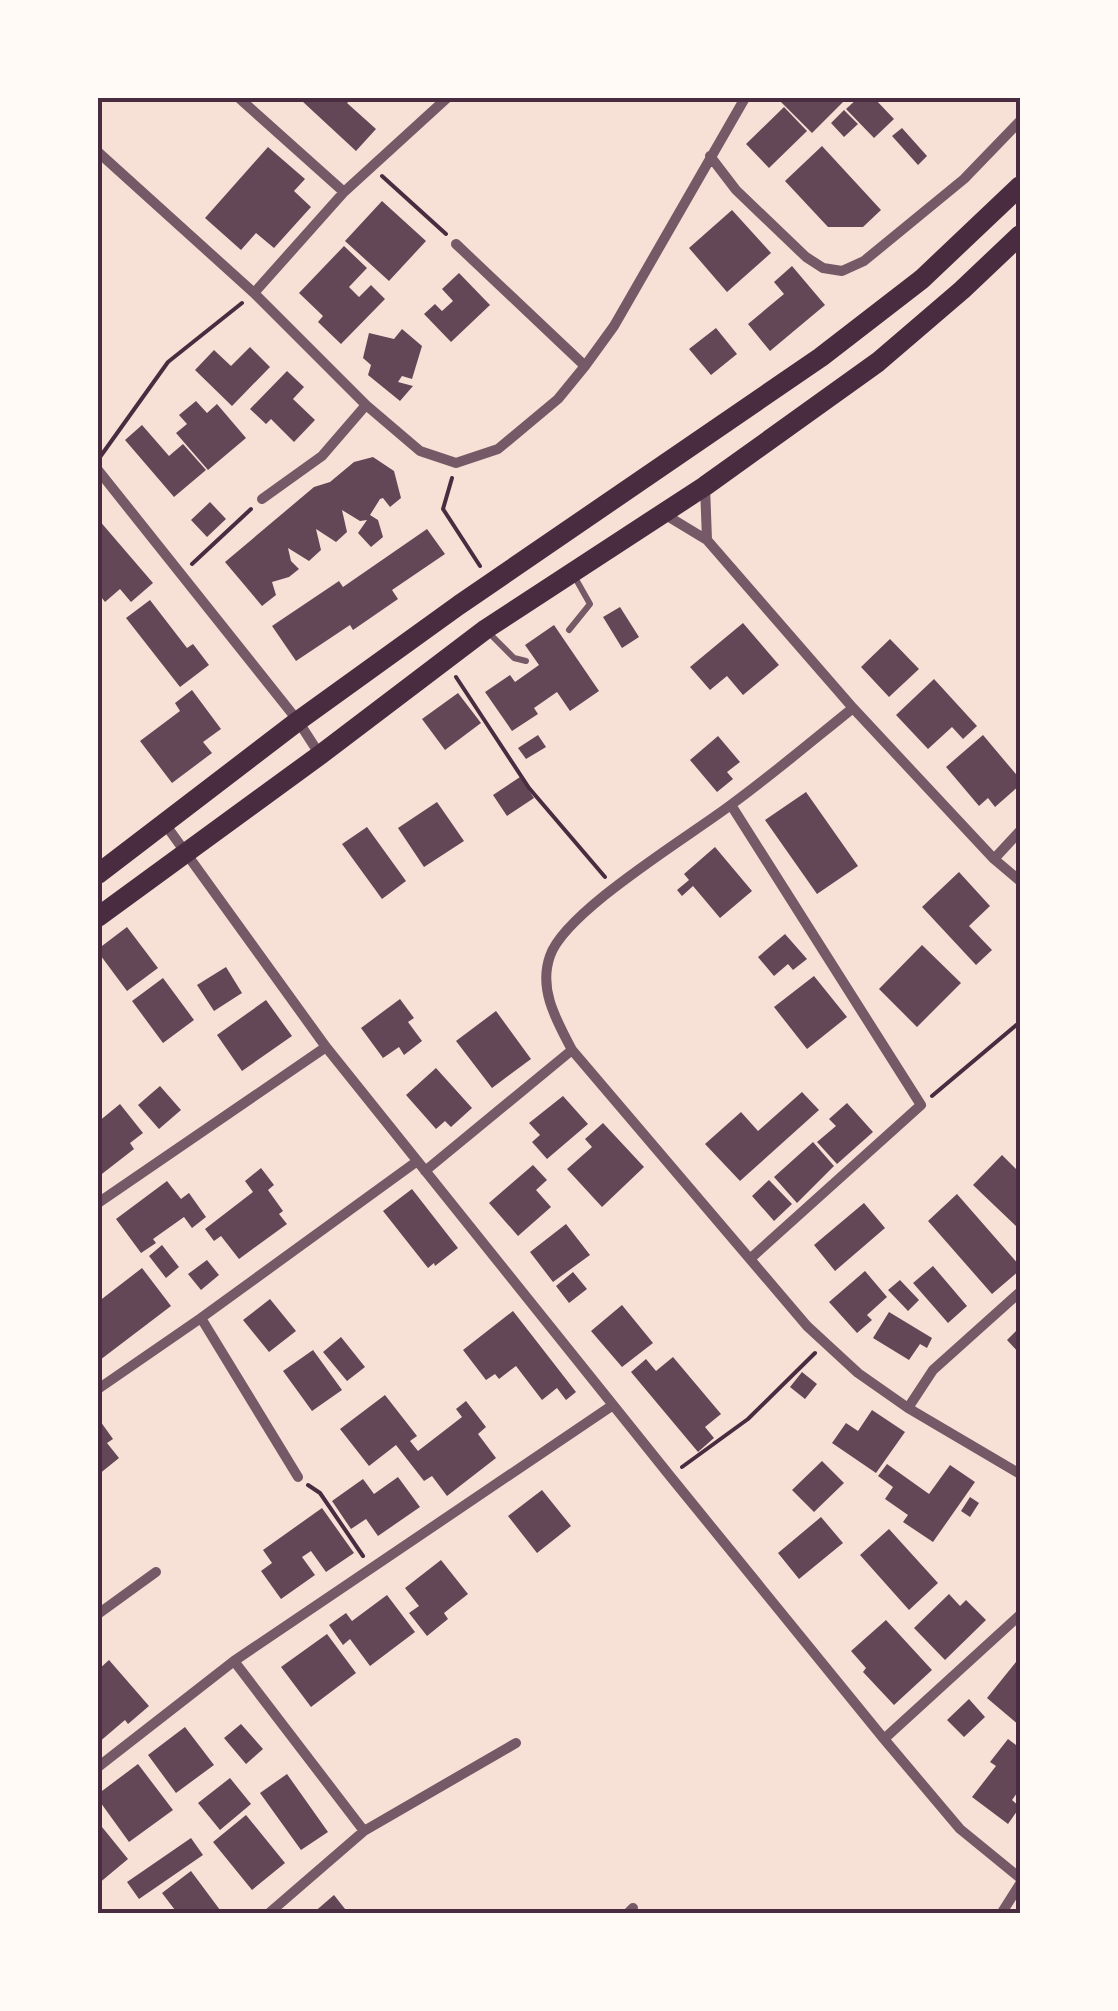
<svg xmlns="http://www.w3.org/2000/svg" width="1118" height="2011" font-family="Merriweather,serif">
	<rect width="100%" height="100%" fill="#f7e1d7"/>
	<!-- building -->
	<path fill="#644757" d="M306,98H353L347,103L376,129L356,151L302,101Z
		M784,98H839L843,102L812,133L780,101Z
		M858,98H874L894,119L874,138L846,109Z
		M784,107L807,131L769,168L746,144Z
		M844,110L858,124L844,137L831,123Z
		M902,128L927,156L918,165L892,136Z
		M822,146L881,210L863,227H828L785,181Z
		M268,147L305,179L294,191L311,207L274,248L256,233L241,250L205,218Z
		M382,201L426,241L389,281L345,241Z
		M732,210L771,253L727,292L689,248Z
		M344,246L367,268L349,287L359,297L371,285L385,299L341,344L318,322L323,316L299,293Z
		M792,266L825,305L770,351L748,324L784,294L774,282Z
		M459,273L490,305L451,342L424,314L435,304L442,311L453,301L442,289Z
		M716,328L737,354L711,375L689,349Z
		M402,329L422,346L412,379L402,376L398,382L413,386L400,401L368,375L371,365L363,358L369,333L394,339Z
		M250,347L270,367L232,406L195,370L214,350L231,366Z
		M287,371L304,387L293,399L315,420L294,442L271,419L266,424L250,409Z
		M196,401L207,413L217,404L246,438L208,470L176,433L187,424L179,415Z
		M142,425L169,456L183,444L206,470L174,497L125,440Z
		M373,457L394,471L401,498L390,507L383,498L380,499L370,515L378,520L383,537L371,547L358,533L367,520L360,521L342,510L347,532L336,542L316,529L321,550L309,561L288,548L291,561L299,569L289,577L272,582L276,595L262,606L225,562L314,487L330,482L354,462Z
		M210,502L226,519L207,537L191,520Z
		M98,519L153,583L131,602L120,589L105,602L98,593Z
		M427,529L445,554L392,590L398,599L353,630L350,625L296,661L272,626L339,581L343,587Z
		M150,600L187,648L193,644L209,665L180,687L126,618Z
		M620,607L639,637L622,648L603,617Z
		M743,623L779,665L743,695L727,676L710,690L690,667Z
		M554,625L599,691L570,711L557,692L534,708L538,714L512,731L485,692L510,675L515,682L539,665L525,645Z
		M890,639L919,669L889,697L861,667Z
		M934,679L977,726L963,739L952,727L928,749L896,715Z
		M192,690L221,729L203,742L212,753L172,783L140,741L180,711L175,703Z
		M458,693L481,723L445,750L422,719Z
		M538,735L546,747L526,759L518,748Z
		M983,735L1020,779V785L995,807L988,798L979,806L946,767Z
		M718,736L740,762L727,772L733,779L717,792L690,760Z
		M520,777L534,798L507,816L493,795Z
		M806,792L858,866L817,894L765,820Z
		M437,802L464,841L424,867L398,828Z
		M367,827L406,881L382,899L342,844Z
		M715,847L752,891L720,918L693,886L682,896L677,890L689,880L684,874Z
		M959,872L990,906L969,926L992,950L976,965L922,907Z
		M127,927L158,968L127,991L98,952V949Z
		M785,934L807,959L793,970L788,964L774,976L758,957Z
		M922,945L961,983L917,1027L879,989Z
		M226,967L242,993L214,1011L197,985Z
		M814,976L847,1017L807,1049L774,1007Z
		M163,978L194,1020L163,1043L132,1001Z
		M400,999L414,1018L408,1022L422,1041L404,1055L399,1047L383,1058L361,1028Z
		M266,1000L292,1036L242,1071L217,1035Z
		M496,1011L531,1059L492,1088L456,1041Z
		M436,1068L472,1108L451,1127L445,1121L436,1129L406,1095Z
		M160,1086L181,1110L159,1129L138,1105Z
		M802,1092L819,1110L740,1181L705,1144L741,1112L758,1131Z
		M563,1096L588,1124L547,1159L532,1142L540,1135L529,1123Z
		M847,1103L873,1132L837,1164L817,1142L836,1126L829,1119Z
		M120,1104L143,1133L130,1143L134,1149L98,1177V1122Z
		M603,1123L644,1167L602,1207L567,1169L592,1147L585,1139Z
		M813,1142L834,1166L797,1203L774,1177Z
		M1002,1155L1020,1173V1230L973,1185Z
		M533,1165L547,1180L536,1190L551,1207L518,1236L489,1203Z
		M261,1168L274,1185L268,1190L283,1211L279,1214L287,1224L239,1259L221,1236L214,1241L205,1229L253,1192L245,1181Z
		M769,1180L792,1204L774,1221L752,1196Z
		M167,1181L181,1199L189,1193L206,1217L192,1228L184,1217L153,1239L156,1243L141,1253L116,1219Z
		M412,1189L458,1248L435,1266L434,1263L428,1268L383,1211Z
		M957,1194L1020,1266V1270L992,1294L928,1221Z
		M864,1203L885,1228L835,1271L814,1245Z
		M566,1224L590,1255L553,1282L530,1252Z
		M162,1245L179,1267L166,1278L149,1256Z
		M207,1260L219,1275L201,1290L188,1274Z
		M933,1266L967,1306L948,1323L913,1283Z
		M142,1268L171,1306L100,1360L98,1357V1302Z
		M865,1271L887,1297L867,1315L872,1320L857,1333L829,1302Z
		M573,1272L587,1289L569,1303L556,1286Z
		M900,1280L919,1300L908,1311L888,1290Z
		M270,1299L296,1331L269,1352L243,1320Z
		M622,1305L653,1343L622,1367L591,1331Z
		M513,1311L576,1392L566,1400L557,1388L542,1400L516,1366L499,1379L495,1374L486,1380L463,1350Z
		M889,1312L932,1338L927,1348L920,1344L909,1360L873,1338Z
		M1020,1327V1354L1007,1340Z
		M341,1337L365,1367L347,1381L323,1352Z
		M313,1350L342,1390L312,1411L283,1371Z
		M673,1357L721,1414L705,1427L714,1438L698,1452L631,1372L646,1359L656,1371Z
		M802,1372L817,1384L805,1399L790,1387Z
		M385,1395L417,1436L410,1441L418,1451L462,1417L456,1409L466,1401L486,1427L478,1434L496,1458L447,1496L432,1476L424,1481L396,1445L369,1466L340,1429Z
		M872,1410L905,1432L876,1473L832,1443L846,1423L858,1431Z
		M98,1418L113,1439L107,1443L119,1458L98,1475Z
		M822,1461L844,1483L814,1512L792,1490Z
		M887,1464L929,1494L950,1465L975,1482L933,1542L903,1522L908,1515L885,1499L893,1487L878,1476Z
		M398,1477L420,1507L378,1536L366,1519L351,1529L332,1501L363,1479L374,1494Z
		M542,1490L571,1526L537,1553L508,1516Z
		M970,1497L979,1503L970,1517L961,1511Z
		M322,1508L354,1553L326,1572L311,1551L302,1557L315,1575L281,1599L261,1571L272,1563L263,1550Z
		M821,1517L843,1543L799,1579L778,1553Z
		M889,1529L938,1583L909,1610L860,1555Z
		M441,1560L468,1594L444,1613L448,1619L427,1636L409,1613L419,1606L405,1588Z
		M949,1594L960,1606L966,1600L986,1620L945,1660L914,1628Z
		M387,1595L415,1632L370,1666L350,1639L343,1645L329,1625L346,1613L352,1621Z
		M886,1620L932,1670L894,1705L863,1672L866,1668L851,1651Z
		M327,1634L356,1673L311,1707L281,1667Z
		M1020,1657V1726L987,1698Z
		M109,1660L149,1706L128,1724L125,1720L98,1743V1670Z
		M969,1699L985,1717L964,1737L947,1720Z
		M241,1724L263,1749L246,1764L224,1738Z
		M185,1727L214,1765L176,1793L148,1755Z
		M1008,1739L1020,1748V1789L1012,1800L1020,1807L1008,1824L972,1797L996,1766L990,1762Z
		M138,1764L173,1810L129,1842L98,1799V1794Z
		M287,1774L328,1832L301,1850L260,1793Z
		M230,1778L251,1804L220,1830L198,1803Z
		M246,1815L285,1863L252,1890L213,1842Z
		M98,1822L128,1859L98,1884Z
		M191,1838L203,1855L139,1899L127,1882Z
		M191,1871L223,1914H178L162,1893Z
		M334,1895L349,1914H312Z"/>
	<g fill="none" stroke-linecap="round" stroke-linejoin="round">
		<!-- path -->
		<path stroke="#4a2c40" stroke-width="4" d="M382,176L446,234
			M100,457L168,362L242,303
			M452,478L443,509L480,566
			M192,564L251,509
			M456,677L529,788L605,877
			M932,1096L1020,1022
			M682,1467L748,1419L815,1353
			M308,1485L320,1493L363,1556"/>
		<!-- service -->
		<path stroke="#755966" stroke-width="6" d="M569,630L590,604L573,574
			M488,632L514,658L526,661"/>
		<!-- minor -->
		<path stroke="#755966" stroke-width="10" d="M239,98L344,192
			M98,152L254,293L366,405L420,451L456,463L498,449L558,399L585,366L614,326L745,98
			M710,156L736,190L806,257L823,268L842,271L864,261L964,179L1020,121
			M456,244L585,366
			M254,293L344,192L447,98
			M98,470L298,721L320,755
			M705,486L707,540
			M262,499L322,456L366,405
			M664,514L707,540L853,708L994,859L1020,881
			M853,708C812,741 773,774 732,804C690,836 565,911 550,956C538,990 557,1021 572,1050L807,1326L858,1373L908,1408L1020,1474
			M731,805L921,1105L751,1258
			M165,824L326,1047L670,1476L884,1739L960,1829L1020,1878
			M994,859L1020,831
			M425,1171L572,1050
			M98,1203L326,1047
			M201,1318L298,1477
			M98,1389L201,1318L416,1162
			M908,1408L933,1370L1020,1292
			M98,1614L156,1572
			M234,1661L364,1831
			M884,1739L1020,1615
			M98,1767L234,1661L613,1405
			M268,1914L364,1831L516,1743
			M627,1914L633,1908
			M1001,1914L1020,1884"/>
		<!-- primary -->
		<path stroke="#4a2c40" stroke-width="20" d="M98,874L298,721L459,605L821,357L922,279L1020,186
			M98,917L320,755L486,629L705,486L878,362L962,290L1020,235"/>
	</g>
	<!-- border -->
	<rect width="1118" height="2011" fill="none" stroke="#fffaf5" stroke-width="200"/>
	<rect x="100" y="100" width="918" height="1811" fill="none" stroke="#4a2c40" stroke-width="4"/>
</svg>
